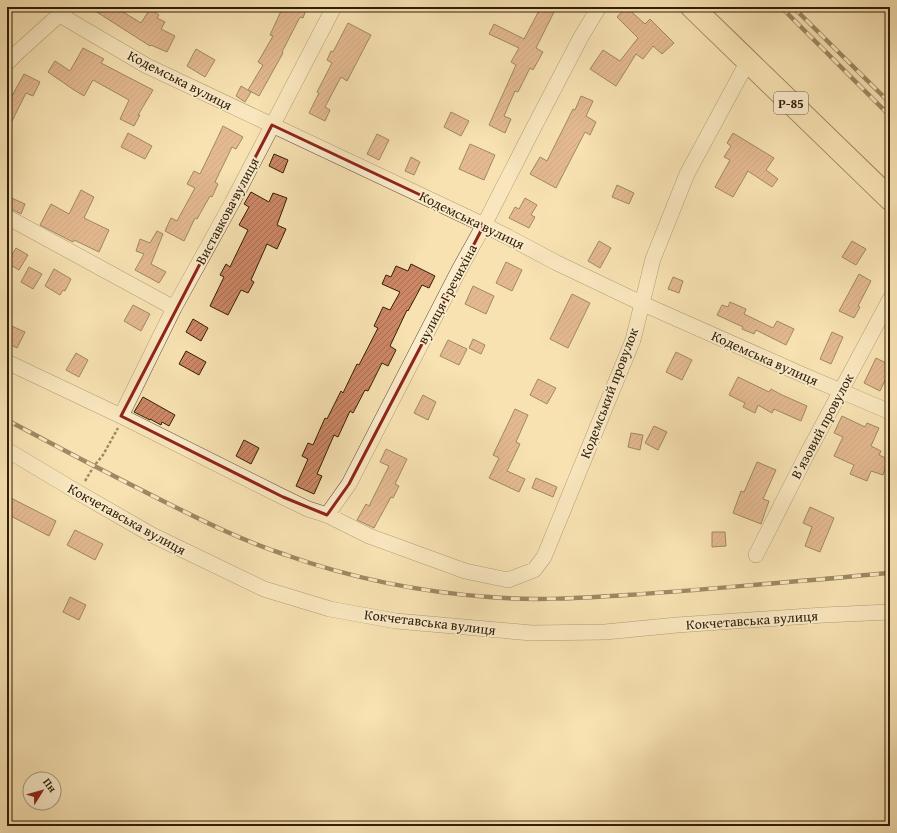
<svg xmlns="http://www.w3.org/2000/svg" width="897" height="833" font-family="'Gentium Book Plus',serif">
	<defs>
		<pattern id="building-hatch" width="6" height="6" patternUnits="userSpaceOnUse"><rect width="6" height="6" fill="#cd8766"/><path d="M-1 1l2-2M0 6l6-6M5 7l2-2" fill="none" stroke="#a76e52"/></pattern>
	</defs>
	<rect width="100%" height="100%" fill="#f8e2b2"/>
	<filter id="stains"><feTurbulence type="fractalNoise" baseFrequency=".005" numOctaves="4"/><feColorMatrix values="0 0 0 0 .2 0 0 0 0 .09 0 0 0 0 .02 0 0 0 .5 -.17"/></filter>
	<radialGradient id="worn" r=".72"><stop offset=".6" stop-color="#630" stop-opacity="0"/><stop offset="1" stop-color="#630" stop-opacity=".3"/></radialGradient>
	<!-- building -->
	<path fill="url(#building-hatch)" stroke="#301e04" d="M89,7H115L141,23L150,9L159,15L157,18L165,22L161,29L175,36L167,52L151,45L150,46Z
		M277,7H307L303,18L300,17L282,52L283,53L259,96L248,90L263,65L258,62L273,36L270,35L282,9Z
		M541,7H544L554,12L536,48L543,52L533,70L530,68L518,92L515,91L504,116L511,119L505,133L489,125L516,65L511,62L519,48L489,34L494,24L524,39Z
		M626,7L645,24L650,19L674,43L662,54L653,46L643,59L636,54L616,86L590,69L603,50L620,61L638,38L617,17Z
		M348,23L371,35L347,81L341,77L325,107L330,110L325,121L309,113L319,93L317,92L332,63L327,60L331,51L333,52Z
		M83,48L104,59L101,63L153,90L138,115H140L134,126L120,119L129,100L93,80L84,96L74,90L48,72L55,61L70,71Z
		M196,49L215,60L205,77L187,66Z
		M24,74L40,82L33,96L26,93L7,131V105Z
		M241,86L251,92L245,102L236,96Z
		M581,96L593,101L586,116L596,122L590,135L585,132L556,188L530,174L540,157L547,161L573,109L575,110Z
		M451,112L469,121L461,136L444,127Z
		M223,126L243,137L236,149L232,147L215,182L218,184L212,197L210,196L197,219L195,218L184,241L165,231L171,218L177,221L195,188L187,184L194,171L200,174L217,139Z
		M128,133L152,146L145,159L121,147Z
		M733,133L774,158L766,170L778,179L772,187L748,171L733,197L715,187L730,160L724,157L731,146L727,143Z
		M377,134L389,140L379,160L367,154Z
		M470,144L495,155L484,180L459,169Z
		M274,154L288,160L283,173L269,166Z
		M411,157L420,162L414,175L405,171Z
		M617,185L634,193L629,204L612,197Z
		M81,190L94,197L84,218L109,230L99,252L74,240L73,242L40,225L51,204L69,214Z
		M251,192L269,202L273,193L287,198L277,225L286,229L277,249L267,244L251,280L254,282L248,293L241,290L228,315L210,306L224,277L220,275L226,264L230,267L248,230L239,225L249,207L244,204Z
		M7,196L25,204L21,214L11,209L7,208Z
		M525,198L537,205L531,215L535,217L529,228L509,218L515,207L519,209Z
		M157,231L163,234L151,264L166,272L159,283L135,270L144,254L136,251L140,239L150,243Z
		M599,241L611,248L600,268L588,261Z
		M852,241L866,249L856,265L842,257Z
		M16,248L28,255L19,270L7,263Z
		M506,262L522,270L512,291L496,283Z
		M411,264L435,276L429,288L422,285L408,311L407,310L390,346L396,350L388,366L382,363L368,391L365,390L353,413L350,411L338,437L334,435L317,474L322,476L314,494L296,486L308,459L302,456L308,443L313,445L325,418L327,419L341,391L343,393L357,364L359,365L378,328L374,326L383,307L390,310L400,292L382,284L386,275L391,277L396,266L408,271Z
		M29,267L42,274L33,289L21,282Z
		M54,269L71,279L65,291L63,290L60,295L45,286Z
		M859,274L871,281L858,306L860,307L854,318L839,311Z
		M673,277L683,281L679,293L668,289Z
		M473,286L494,296L486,314L465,304Z
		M572,294L590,303L568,348L550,339Z
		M730,302L746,309L744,314L773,328L777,321L794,329L786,345L756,330L754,334L742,329L743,327L717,315L722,305L728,307Z
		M133,305L150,314L141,331L124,321Z
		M193,319L208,328L201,341L186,332Z
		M7,324L25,332L17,348L7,343Z
		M832,332L843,337L831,364L820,359Z
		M473,339L485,345L481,354L469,348Z
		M448,340L467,349L459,365L440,356Z
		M186,351L206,362L199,375L179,364Z
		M676,352L692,360L682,380L666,372Z
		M76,353L88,360L79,377L66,370Z
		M876,358L890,365V370L880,391L864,383Z
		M738,377L769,392L771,389L782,395L807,406L801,421L774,409L772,413L758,405L755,413L743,407L745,403L729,395Z
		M538,379L556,388L547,404L530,395Z
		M423,395L436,402L428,420L414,413Z
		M143,397L175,415L169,426L162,422L161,425L150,419V420L134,412Z
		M515,409L528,415L516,442L520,444L507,471L525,479L519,492L489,478L499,458L493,455Z
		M842,416L865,427L867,423L879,428L871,446L881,451L879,455L888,459L883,475L871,471L867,481L850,474L854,465L834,456L843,437L834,433Z
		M654,426L667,432L658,450L645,443Z
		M631,433L643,435L640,450L628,447Z
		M244,440L259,448L251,464L236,456Z
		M386,449L407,459L395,484L399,486L393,498L391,497L374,528L357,520L366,504L369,506L389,466L380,462Z
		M757,462L776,470L763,499L769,501L761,524L733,513L741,491L744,492Z
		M536,478L557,487L553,497L532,488Z
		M7,496L56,521L49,536L7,514Z
		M810,507L834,518L820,552L805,546L812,527L803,523Z
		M75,530L103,544L95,560L67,545Z
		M712,532H725L726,546L712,547Z
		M70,597L86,605L79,620L63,612Z"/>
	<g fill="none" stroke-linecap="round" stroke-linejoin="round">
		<defs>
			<path id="minor" d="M60,15L147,66L272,125L484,225L508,237L557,263L641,303L801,374L890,412
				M7,63L18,52L68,7
				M7,217L174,308
				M7,362L121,416L283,497L308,509L327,515L369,536L465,571L508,580L534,570L544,557L633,340L653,259L687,174L748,61
				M121,416L174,308L232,203L334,7
				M7,450L79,493L152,535L264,589L330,609L396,621L532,633L605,632L677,625L824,615L890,612
				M327,515L349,484L459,270L484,225L534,127L581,37L599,7
				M756,555L805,458L890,299"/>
			<path id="primary" d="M692,7L890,199"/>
		</defs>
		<!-- minor casing -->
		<use href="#minor" stroke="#624f30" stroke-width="16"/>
		<!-- primary casing -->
		<use href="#primary" stroke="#301e04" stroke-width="24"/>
		<!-- path -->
		<path stroke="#301e04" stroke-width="2.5" stroke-dasharray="3 2" stroke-linecap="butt" d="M85,481L94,466L103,455L118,428"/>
		<!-- minor -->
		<use href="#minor" stroke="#faeccd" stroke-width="15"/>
		<!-- primary -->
		<use href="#primary" stroke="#f8e2b2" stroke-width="22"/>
		<defs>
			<path id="rail" d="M781,7L890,116
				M793,7L890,103
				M7,420C59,448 111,475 163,501C203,521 243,541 286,555C351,578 420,592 489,597C535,601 581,598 627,595C689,591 750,585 812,580C838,578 864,575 890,573"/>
		</defs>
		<!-- rail casing -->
		<use href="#rail" stroke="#301e04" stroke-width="4.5"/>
		<!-- rail -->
		<use href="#rail" stroke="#faeccd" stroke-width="3" stroke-dasharray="9" stroke-linecap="butt"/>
	</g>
	<!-- marked area -->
	<path d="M0 0H897V833H0ZM272,125L484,225L349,484L327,515L283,497L121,416Z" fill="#f8e2b2" fill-opacity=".55" fill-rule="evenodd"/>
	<path fill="none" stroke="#8f2418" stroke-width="3" stroke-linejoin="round" d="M272,125L484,225L349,484L327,515L283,497L121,416Z"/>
	<g text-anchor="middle" stroke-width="3.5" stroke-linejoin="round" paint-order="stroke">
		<!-- shield labels -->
		<rect fill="#faeccd" stroke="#6d5c40" stroke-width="1" x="774" y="92" width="34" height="22" rx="3"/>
		<g font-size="13" font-weight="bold" fill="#301e04">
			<text x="791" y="108">Р-85</text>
		</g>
		<!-- street labels -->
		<g font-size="14" fill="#301e04" stroke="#faeccd">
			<text transform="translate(180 80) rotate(27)" y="5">Кодемська вулиця</text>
			<text transform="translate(227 211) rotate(-62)" y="5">Виставкова вулиця</text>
			<text transform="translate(472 220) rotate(26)" y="5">Кодемська вулиця</text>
			<text transform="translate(447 294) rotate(-62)" y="5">вулиця Гречихіна</text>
			<text transform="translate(765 358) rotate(24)" y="5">Кодемська вулиця</text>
			<text transform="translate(609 393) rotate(-69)" y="5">Кодемський провулок</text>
			<text transform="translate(822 426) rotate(-62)" y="5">Вʼязовий провулок</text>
			<text transform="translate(127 519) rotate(29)" y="5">Кокчетавська вулиця</text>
			<text transform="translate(752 620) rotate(-4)" y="5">Кокчетавська вулиця</text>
			<text transform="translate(430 622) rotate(7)" y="5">Кокчетавська вулиця</text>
		</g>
	</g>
	<!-- margin -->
	<rect width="897" height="833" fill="none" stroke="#f8e2b2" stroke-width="24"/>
	<rect x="8" y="8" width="881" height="817" fill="none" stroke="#301e04" stroke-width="2"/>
	<rect x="12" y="12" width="873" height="809" fill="none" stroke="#301e04"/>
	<!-- north arrow -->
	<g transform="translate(42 791) rotate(53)"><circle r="19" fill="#faeccd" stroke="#a99a7d"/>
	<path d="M0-3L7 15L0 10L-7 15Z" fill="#8f2418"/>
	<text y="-6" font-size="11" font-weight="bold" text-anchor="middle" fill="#301e04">Пн</text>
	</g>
	<rect width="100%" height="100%" filter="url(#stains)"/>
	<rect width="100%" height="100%" fill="url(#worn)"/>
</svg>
